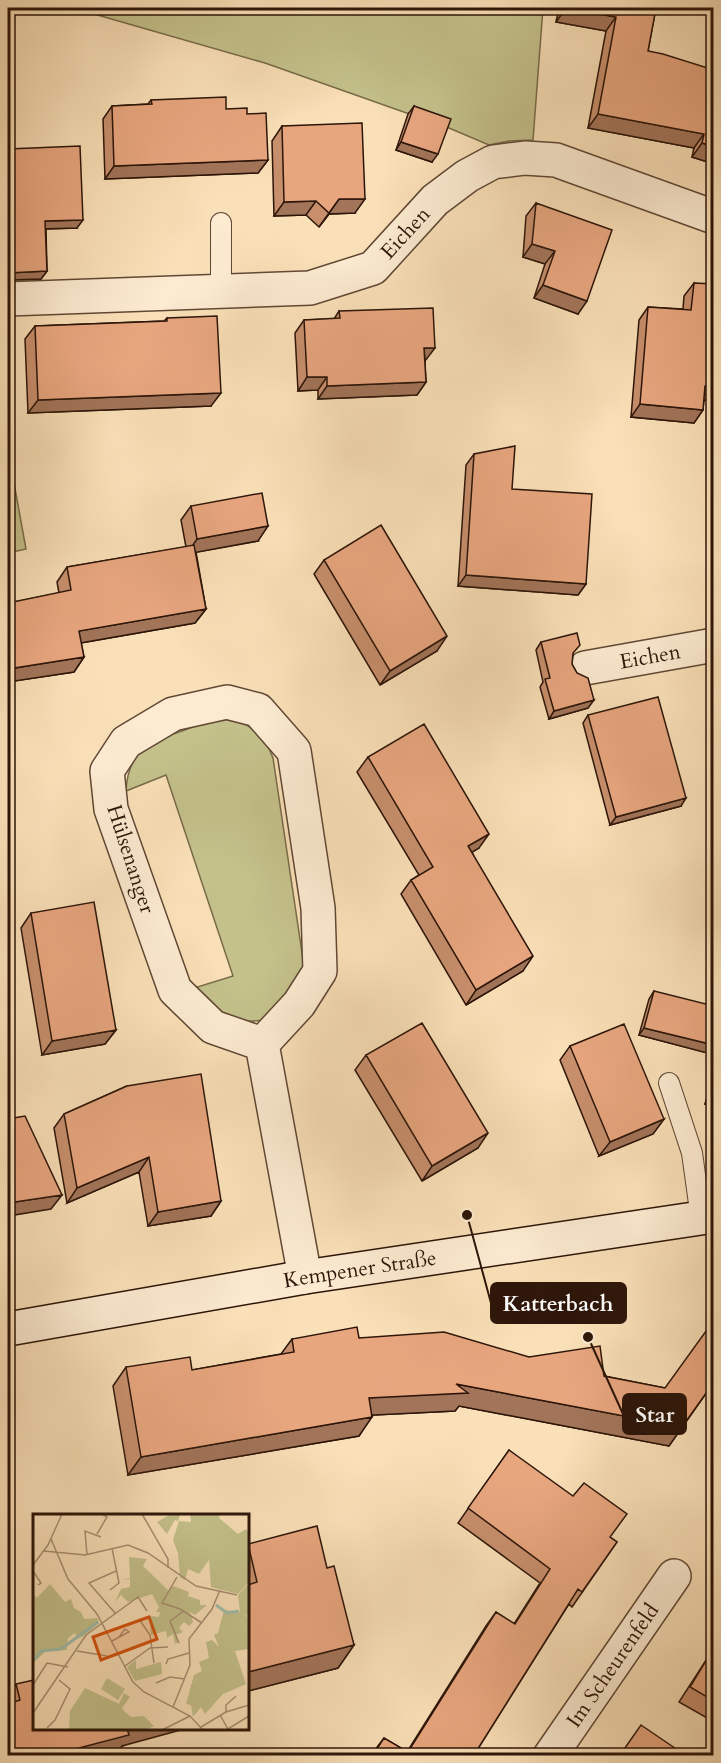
<svg xmlns="http://www.w3.org/2000/svg" width="721" height="1763" font-family="Cardo,serif">
	<rect width="100%" height="100%" fill="#fae0b8"/>
	<filter id="stains"><feTurbulence type="fractalNoise" baseFrequency=".00333" numOctaves="4"/><feColorMatrix values="0 0 0 0 .2 0 0 0 0 .09 0 0 0 0 .02 0 0 0 .5 -.17"/></filter>
	<radialGradient id="worn" r=".72"><stop offset=".6" stop-color="#630" stop-opacity="0"/><stop offset="1" stop-color="#630" stop-opacity=".3"/></radialGradient>
	<!-- green -->
	<path fill="#c4c18b" stroke="#786b4a" stroke-width="1.5" d="M73,8H543L533,140L509,141L489,145L449,128L265,63Z
		M8,450L26,549L8,553Z
		M224,719C249,721 265,735 273,758L304,966V976L266,1020L239,1022L227,1020L194,988L233,976L166,775L126,791C128,751 148,742 182,731C196,726 209,720 224,719Z"/>
	<g fill="none" stroke-linecap="round" stroke-linejoin="round">
		<defs>
			<path id="service" d="M221,291V223
				M669,1083L692,1153L701,1218"/>
			<g id="minor">
				<path id="s1" d="M8,299L310,288L373,268L435,200L467,176L493,162L525,158L556,160L714,217"/>
				<path id="s2" d="M585,668L714,645"/>
				<path d="M262,1044L213,1027L175,990L111,809L107,771L126,742L173,714L227,702L258,710L294,751L318,908L320,971L299,1004L262,1044L305,1277"/>
				<path id="s3" d="M550,1756L674,1576"/>
			</g>
			<g id="secondary">
				<path id="s4" d="M8,1329L305,1277L714,1216"/>
			</g>
		</defs>
		<!-- service casing -->
		<use href="#service" stroke="#604835" stroke-width="22"/>
		<!-- minor casing -->
		<use href="#minor" stroke="#604835" stroke-width="36"/>
		<!-- secondary casing -->
		<use href="#secondary" stroke="#2c1509" stroke-width="36"/>
		<!-- service -->
		<use href="#service" stroke="#fcebd1" stroke-width="20"/>
		<!-- minor -->
		<use href="#minor" stroke="#fcebd1" stroke-width="33"/>
		<!-- secondary -->
		<use href="#secondary" stroke="#fcebd1" stroke-width="33"/>
	</g>
	<!-- wall -->
	<path fill="#c88f6d" stroke="#2c1509" stroke-width="1.5" d="M559,8H656L648,51L714,70V164L692,157L694,148L588,128L606,31L556,22Z
		M151,100L226,109L247,114L268,160L258,173L105,179L103,119L112,106L148,104Z
		M414,106L432,162L396,150L408,114Z
		M282,126L355,213L329,214L319,227L306,215L274,216L272,141Z
		M8,149L77,228L46,229L47,271L41,279L8,280Z
		M536,203L578,314L534,298L545,264L523,257L526,216Z
		M694,283L714,401L704,400L703,410L694,423L631,417L639,320L648,307L683,309L684,296Z
		M339,311L425,361L426,382L417,395L318,399V390L298,391L295,333L304,320L334,319Z
		M167,318L211,406L28,413L25,339L35,326L164,321Z
		M474,454L512,489L586,584L578,595L458,586L466,465Z
		M191,506L258,541L196,552L206,609L195,623L81,643L84,657L74,672L8,682V603L59,593L57,582L67,567L186,547L181,520Z
		M324,560L437,651L380,685L314,574Z
		M541,642L573,654L572,664L577,673L588,708L549,719L540,687L543,682L536,650Z
		M588,715L681,806L610,825L583,723Z
		M368,757L479,848L472,852L523,971L466,1005L401,894L411,880L419,875L357,772Z
		M714,862V885L709,868Z
		M31,913L116,1030L105,1044L42,1055L21,928Z
		M654,991L714,1045V1050L711,1054L639,1035L649,999Z
		M570,1046L664,1119L653,1134L599,1156L560,1060Z
		M366,1055L478,1148L422,1181L355,1070Z
		M714,1073V1106L705,1104Z
		M127,1086L221,1201L211,1216L148,1226L139,1172L67,1203L54,1128L64,1114Z
		M359,1338L529,1357L604,1376L665,1388L714,1382L669,1446L459,1406L455,1411L372,1415L359,1436L128,1475L113,1386L126,1367L192,1370L281,1354L292,1339Z
		M509,1450L610,1537L617,1542L572,1607L569,1604L474,1755H371L384,1738L407,1752L486,1626L496,1612L514,1624L540,1583L458,1523Z
		M248,1544L327,1568L354,1645L338,1668L248,1691Z
		M710,1654L714,1656V1722L679,1702Z
		M16,1684L122,1746L8,1755V1697Z"/>
	<!-- shaded-wall -->
	<path fill="#a27459" stroke="#2c1509" stroke-width="1.5" d="M566,8L616,17L606,31L556,22Z
		M598,114L704,134L694,148L588,128Z
		M401,142L438,154L432,162L396,150Z
		M702,143L714,147V164L692,157Z
		M268,160L258,173L105,179L114,166Z
		M339,199H365L355,213L329,214L319,227Z
		M316,201L306,215L274,216L284,202Z
		M83,220L77,228L40,229L45,221Z
		M532,244L555,251L545,264L523,257Z
		M47,271L41,279L8,280V273Z
		M543,285L587,301L578,314L534,298Z
		M424,348H435L425,361Z
		M307,377H327L318,390L298,391Z
		M426,382L417,395L318,399L327,386Z
		M705,386L714,387V401L696,399Z
		M221,393L211,406L28,413L38,400Z
		M640,404L703,410L694,423L631,417Z
		M268,526L258,541L187,554L197,539Z
		M466,575L586,584L578,595L458,586Z
		M206,609L195,623L69,645L79,631Z
		M447,636L437,651L380,685L390,671Z
		M84,657L74,672L8,682V669Z
		M594,700L588,708L549,719L554,711Z
		M686,798L681,806L610,825L616,817Z
		M489,834L479,848L458,861L468,846Z
		M533,956L523,971L466,1005L476,990Z
		M644,1028L714,1045V1050L711,1054L639,1035Z
		M116,1030L105,1044L42,1055L52,1041Z
		M714,1092V1106L705,1104Z
		M664,1119L653,1134L599,1156L610,1142Z
		M488,1133L478,1148L422,1181L432,1166Z
		M149,1157L139,1172L67,1203L77,1188Z
		M62,1195L51,1209L8,1216V1203Z
		M221,1201L211,1216L148,1226L158,1212Z
		M714,1382L669,1446L459,1406L455,1411L356,1416L369,1398L456,1384L682,1427Z
		M372,1417L359,1436L128,1475L141,1457Z
		M354,1645L338,1668L248,1691V1672Z
		M125,1728H188L122,1746L115,1755H52Z"/>
	<!-- building -->
	<path fill="#e8a67f" stroke="#2c1509" stroke-width="1.5" d="M566,8H656L648,51L663,54L714,70V147L702,143L704,134L598,114L616,17Z
		M226,97V109L247,108V114L266,113L268,160L114,166L112,106L152,104L151,100Z
		M414,106L451,119L438,154L401,142Z
		M362,123L365,199H339L329,213L316,201L284,202L282,126Z
		M80,146L83,220L45,221L47,271L8,273V223H9L8,149Z
		M536,203L612,230L587,301L543,285L555,251L532,244Z
		M694,283L714,284V387L705,386L703,410L640,404L648,307L691,310Z
		M433,308L435,348H424L426,382L327,386V377H307L304,320L340,318L339,311Z
		M217,316L221,393L38,400L35,326L167,321V318Z
		M515,446L512,489L592,494L586,584L466,575L474,454Z
		M262,493L268,526L197,539L191,506Z
		M381,525L447,636L390,671L324,560Z
		M194,545L206,609L79,631L84,657L8,669V603L71,590L67,567Z
		M577,633L580,645L573,653L572,664L577,673L588,678L594,700L554,711L545,679L550,678L541,642Z
		M658,697L686,798L616,817L588,715Z
		M424,724L489,834L468,846L533,956L476,990L411,880L433,867L368,757Z
		M94,902L116,1030L52,1041L31,913Z
		M654,991L714,1006V1045L644,1028Z
		M422,1023L488,1133L432,1166L366,1055Z
		M624,1024L664,1119L610,1142L570,1046Z
		M201,1074L221,1201L158,1212L149,1157L77,1188L64,1114L127,1086Z
		M25,1116L62,1195L8,1203V1119Z
		M714,1320V1382L682,1427L456,1384L468,1393L369,1398L372,1417L141,1457L126,1367L190,1357L192,1370L294,1352L292,1339L357,1327L359,1338L444,1332L529,1357L600,1346L604,1376L665,1388Z
		M509,1450L573,1496L584,1483L627,1514L610,1537L617,1542L582,1592L578,1589L474,1755H373L384,1738L408,1752L496,1612L515,1624L550,1569L468,1508Z
		M317,1526L327,1568L334,1566L354,1645L248,1672V1585L257,1582L248,1544Z
		M710,1654L714,1656V1701L690,1687Z
		M34,1680V1728H127L129,1735L52,1755H8V1704L20,1700L16,1684Z
		M641,1725L685,1755H620Z"/>
	<g text-anchor="middle" stroke-width="5" stroke-linejoin="round" paint-order="stroke">
		<!-- street labels -->
		<g font-size="21" fill="#2c1509" stroke="#fcebd1">
			<text dy="7" stroke="none"><textPath href="#s1" startOffset="416">Eichen</textPath></text>
			<text dy="7" stroke="none"><textPath href="#s2" startOffset="66">Eichen</textPath></text>
			<text transform="translate(131 859) rotate(72)" y="7">Hülsenanger</text>
			<text dy="7" stroke="none"><textPath href="#s4" startOffset="357">Kempener Straße</textPath></text>
			<text dy="7" stroke="none"><textPath href="#s3" startOffset="110">Im Scheurenfeld</textPath></text>
		</g>
	</g>
	<!-- overview -->
	<g transform="translate(33 1514)">
		<rect width="216" height="216" fill="#fae0b8"/>
		<path d="M138,0L147,1L145,7L142,6L134,20L124,8ZM157,0H187L186,4L205,20L213,15L216,19V68L205,80L178,73L176,46L166,60L155,55L152,66L147,63L145,39L140,26L146,7L158,8ZM96,43L114,45L110,52L136,77L140,72L156,78L155,82L167,86V91H174L162,101L157,98L160,108L156,112L151,108L146,114L150,118L143,121L146,128L142,130L140,120L134,124L133,117L118,121L116,102L126,103L127,98H123L126,93L119,80L95,88L88,81L82,88L88,75L97,73V65L86,66L97,64ZM216,69V103L209,99L216,104V135L202,137L213,170L190,180L172,200L168,193L160,203L158,191L153,190L161,161L169,157L166,148L176,144L173,128L179,126L186,133L181,121L185,119L191,96L207,98L205,81ZM17,70L32,88L38,85L41,94L48,98L51,105L64,104L66,109L49,123L44,124L42,119L35,124L34,136L13,137L0,149V80L4,84ZM103,146V155L128,148L129,160L102,167L94,153ZM74,164L92,175L85,186L68,175ZM52,174L86,190L91,179L97,183L89,194L92,198L98,203L111,202L121,212L113,216H36L37,197Z" fill="#c4c18b"/>
		<path fill="none" stroke="#9fbdab" stroke-width="3" d="M183,91L194,99L206,97M0,147L8,137L28,135L65,108"/>
		<path fill="none" stroke="#a88f72" stroke-width="1.5" d="M109,0L135,45V54M64,20L74,3L69,0M18,25L35,65L64,100L100,168L111,178L157,202L170,216M11,37L52,41L95,31L115,39L163,72L204,81M54,41L52,17L68,23M0,51L15,31L29,0M0,57L8,69L5,71M144,63L129,89L147,95L169,109M77,76L86,69L79,34M82,99L56,69L83,57M106,105L117,121L121,149M79,127L96,118L92,115L86,123M146,129L137,107L151,97M44,137L74,142M133,150L135,145L156,139M92,152L117,134L135,133M123,169L137,163L152,165M0,171L14,149L35,153M140,193L157,151L156,125L179,95L187,76M193,198V191L203,182M0,199L53,121L105,83L114,97M187,201L195,215L216,202M168,213L193,198L216,191M14,214L22,206L37,175L26,166M129,216L157,202"/>
		<path fill="#d5520c" fill-opacity="0.15" stroke="#d5520c" stroke-width="3" d="M116,103L124,125L68,146L60,123Z"/>
		<rect width="216" height="216" fill="none" stroke="#2c1509" stroke-width="3"/>
	</g>
	<!-- callouts -->
	<path fill="none" stroke="#2c1509" stroke-width="2" d="M467 1215L491 1303M588 1337L623 1414"/>
	<g fill="#2c1509" stroke="#fcebd1" stroke-width="2">
		<circle cx="467" cy="1215" r="6"/>
		<circle cx="588" cy="1337" r="6"/>
	</g>
	<g fill="#2c1509" stroke="#2c1509" stroke-width="2">
		<rect x="491" y="1283" width="135" height="40" rx="6"/>
		<rect x="623" y="1394" width="63" height="40" rx="6"/>
	</g>
	<g font-size="22" text-anchor="middle" font-weight="bold" fill="#fff">
		<text x="558" y="1311">Katterbach</text>
		<text x="655" y="1422">Star</text>
	</g>
	<!-- margin -->
	<rect width="721" height="1763" fill="none" stroke="#fae0b8" stroke-width="30"/>
	<rect x="9" y="9" width="703" height="1745" fill="none" stroke="#2c1509" stroke-width="3"/>
	<rect x="15" y="15" width="691" height="1733" fill="none" stroke="#2c1509" stroke-width="1.5"/>
	<rect width="100%" height="100%" filter="url(#stains)"/>
	<rect width="100%" height="100%" fill="url(#worn)"/>
</svg>
